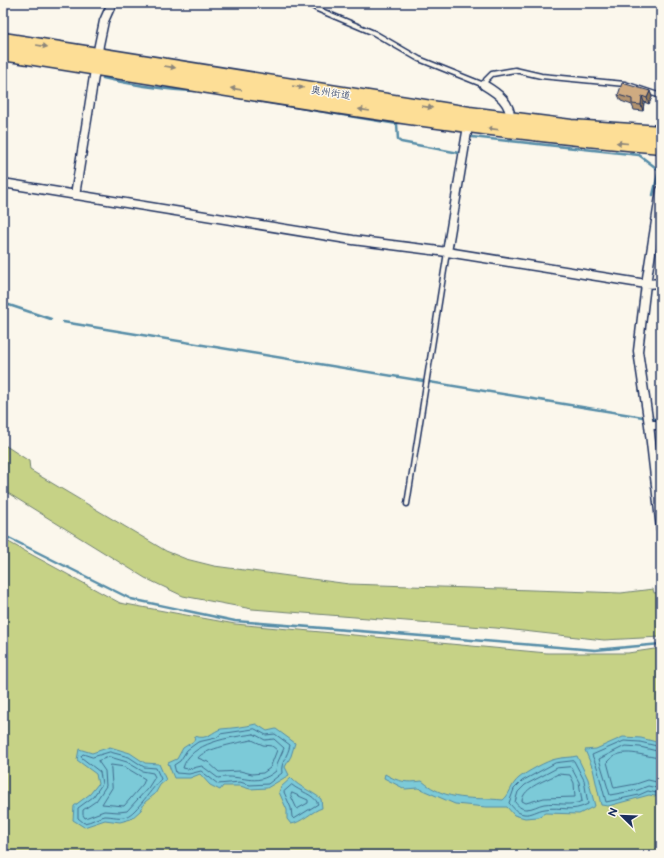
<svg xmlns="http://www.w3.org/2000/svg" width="664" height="858" font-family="'Balsamiq Sans','Klee One',sans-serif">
	<rect width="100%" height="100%" fill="#fbf7ec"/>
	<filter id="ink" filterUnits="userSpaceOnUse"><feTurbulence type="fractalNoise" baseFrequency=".025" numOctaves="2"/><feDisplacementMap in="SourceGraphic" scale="8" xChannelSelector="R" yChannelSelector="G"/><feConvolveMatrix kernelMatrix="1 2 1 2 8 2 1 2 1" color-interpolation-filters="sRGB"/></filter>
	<g filter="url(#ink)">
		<!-- green -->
		<path fill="#c6d286" stroke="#708072" d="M3,444L29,461L30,470L166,551L186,559L214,566L349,584L593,592L621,593L653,589L654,593L661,592V637L604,640L496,628L252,609L183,596L145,578L3,490Z
			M3,539L120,603L235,624L547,653H628L661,648V855H3Z"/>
		<!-- water -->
		<path fill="#7bcad8" stroke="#558ca7" d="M256,724L267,731L276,729L295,743L291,756L285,767L289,775L267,788L250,789L240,786H223L220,790L210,785L200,774L190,778H174L168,763L177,759L183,748L194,741L195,736C207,741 213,731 221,729C233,728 244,727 256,724Z
			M623,737L641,738L660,743L661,797L649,795L608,806L601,805L593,769L585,750L596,749Z
			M110,747L130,753L145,763L159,764L166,780L160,785L155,794L145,802L141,810L131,819L120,822L105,820L84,827L73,820L74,806L90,794L98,784L96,774L77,760L79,749L92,753Z
			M577,756L588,779L595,806L579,814L545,813L538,817L525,818L514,815L507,807H486L455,804L418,788L405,789L384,778L385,774C398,782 407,783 422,781C447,802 472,797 503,800C510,795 511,784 519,778C525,773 548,760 556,759C563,757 569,758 577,756Z
			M291,778C300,788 312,791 321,799L322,808C312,811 301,823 291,824L287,819V810L279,792L281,787Z"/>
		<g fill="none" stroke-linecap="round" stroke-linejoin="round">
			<!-- shore -->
			<path stroke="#416d8f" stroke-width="1" d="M255,729L266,735L275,734L290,745C288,756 280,763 282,773L268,784L250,785L240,782L218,784L201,771L189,774L176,773L174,765L180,761L187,750L198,742L216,738L221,734Z
				M254,734L265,740L274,739L284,748L277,764L276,771C254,789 243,773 218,778L202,766L188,769L183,768C190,742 231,737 254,734Z
				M252,740L263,745L272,746L277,750L270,768L263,773L252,774L240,771L219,772L208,762L198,758C203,749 241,742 252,740Z
				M661,747L640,742L624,741L592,755L597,767L606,802L639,795L648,791L661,794
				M110,752L129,757L144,767L156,768L161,779C153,787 136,813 127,816C120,819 113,816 105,816C98,817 92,822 84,823L78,818V808L93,797L102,784L100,772L82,758L81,756L83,754L92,757Z
				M661,752L640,747L625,746L599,759L610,795L638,790L648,786L661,789
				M110,757L127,762L142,771L153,773L155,777L148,788L127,811L119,812L104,811L85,818L83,815V810L96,801L106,786L105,771L98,761Z
				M661,758C643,757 622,745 607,762L614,788L636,784L648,780L661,783
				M574,761L584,780L588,804C571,813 562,806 545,809C537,810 532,815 524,814C516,813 514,808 509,803L514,789L522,781L555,763Z
				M111,765L125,767L145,779L143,784L124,806L102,804L112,788Z
				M571,767L579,782L582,801C571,807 556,802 544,804C538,805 533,809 526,809C521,809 518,806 515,802L518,792L525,785L557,768Z
				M558,774L570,775L574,783L575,797L544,798L526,803L522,801C523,787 547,780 558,774Z
				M292,785C300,792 314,794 318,804L294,819L292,817L291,808L284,792Z
				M292,793L308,800V803L297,809L291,796Z"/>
			<!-- stream -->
			<path stroke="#558ca7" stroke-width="2.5" d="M103,78C134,85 164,90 195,91
				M240,98L397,124L398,140L401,142L459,153
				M472,137L639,155L659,170L653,195
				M3,303L51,319
				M63,322L643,417
				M654,419H661
				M3,535L131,599L235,621L595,650L661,644"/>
			<defs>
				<path id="lane" d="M308,3L317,9L374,33L419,59L484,85L486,80L492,74L515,70L541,76L625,84L661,96
					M407,504L447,252"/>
				<path id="street" d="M484,85C499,94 510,102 511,120
					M3,183L353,240L447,252L646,284L661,283
					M661,190L646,284L638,351L649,425L661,529
					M75,195L99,45L104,21L112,3
					M447,252L468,126
					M649,425H661"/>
				<path id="highway" d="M3,40L469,114L571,127L661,133
					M3,53C222,87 440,128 661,146"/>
			</defs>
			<!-- lane casing -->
			<use href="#lane" stroke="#1b2f5e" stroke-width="7"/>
			<!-- street casing -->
			<use href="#street" stroke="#1b2f5e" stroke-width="11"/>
			<!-- highway casing -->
			<use href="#highway" stroke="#1b2f5e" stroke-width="17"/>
			<!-- lane -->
			<use href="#lane" stroke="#fbf7ec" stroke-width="4"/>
			<!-- street -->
			<use href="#street" stroke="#fbf7ec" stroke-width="8"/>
			<!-- highway -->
			<use href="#highway" stroke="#fdde96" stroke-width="14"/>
		</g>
		<!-- wall -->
		<path fill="#b2936f" stroke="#1b2f5e" d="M650,91L652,97L649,104L644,102L643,111L634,110L632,105L621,101L618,95Z"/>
		<!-- shaded-wall -->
		<path fill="#91785a" stroke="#1b2f5e" d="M650,91L652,97L649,104L647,98Z
			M642,96L644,102L643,111L641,105Z"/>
		<!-- building -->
		<path fill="#cfab81" stroke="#1b2f5e" d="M622,83L650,91L647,98L642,96L641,105L632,104V99L618,95Z"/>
		<!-- one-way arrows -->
		<defs><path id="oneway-solid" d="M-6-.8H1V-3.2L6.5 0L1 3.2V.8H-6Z"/></defs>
		<g fill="#8c867a">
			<use href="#oneway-solid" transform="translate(42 46) rotate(9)"/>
			<use href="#oneway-solid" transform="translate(170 67) rotate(9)"/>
			<use href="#oneway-solid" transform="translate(298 87) rotate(9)"/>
			<use href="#oneway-solid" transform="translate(236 89) rotate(-171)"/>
			<use href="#oneway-solid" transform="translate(427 107) rotate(9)"/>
			<use href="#oneway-solid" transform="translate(364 110) rotate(-171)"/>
			<use href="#oneway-solid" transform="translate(493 129) rotate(-173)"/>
			<use href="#oneway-solid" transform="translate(622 143) rotate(-175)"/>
		</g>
	</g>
	<g text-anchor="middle" stroke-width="3" stroke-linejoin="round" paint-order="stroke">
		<!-- street labels -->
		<g font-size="10" fill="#1b2f5e" stroke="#fbf7ec">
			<text transform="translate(331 92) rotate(9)" y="4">奥州街道</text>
		</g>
	</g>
	<!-- margin -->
	<rect width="664" height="858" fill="none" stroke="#fbf7ec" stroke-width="16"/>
	<rect x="8" y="8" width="648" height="842" fill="none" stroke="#1b2f5e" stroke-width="1.5" filter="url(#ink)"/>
	<!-- north arrow -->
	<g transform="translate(622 816) rotate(293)" stroke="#fbf7ec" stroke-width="3" paint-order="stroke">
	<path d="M0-3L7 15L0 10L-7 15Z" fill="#1b2f5e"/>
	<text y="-6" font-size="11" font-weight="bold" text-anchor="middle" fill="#1b2f5e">N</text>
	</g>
</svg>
